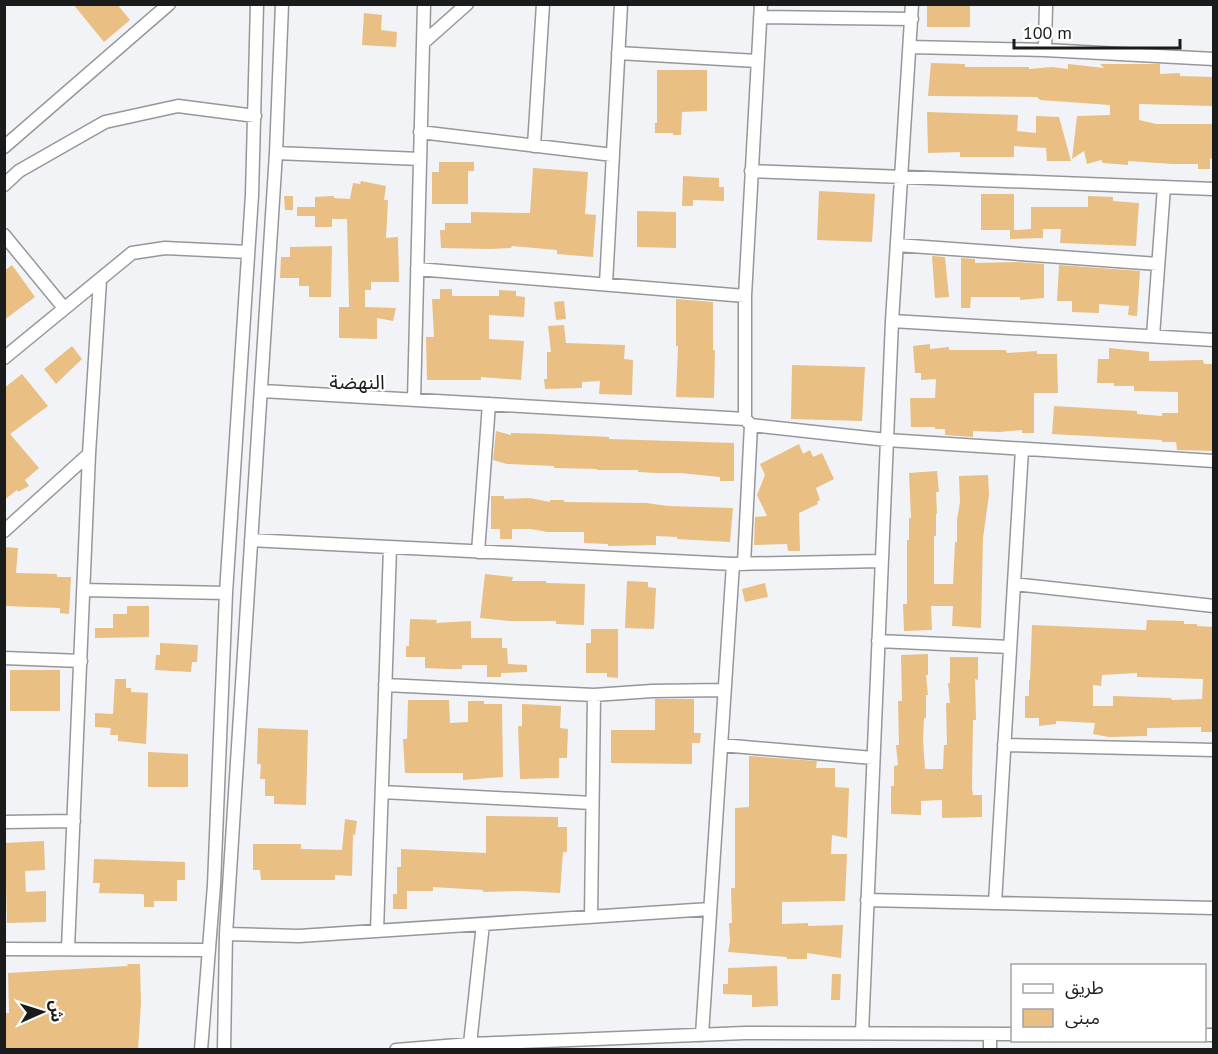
<svg xmlns="http://www.w3.org/2000/svg" width="1218" height="1054" font-family="'PT Sans','Noto Sans Arabic',sans-serif">
	<rect width="100%" height="100%" fill="#f2f3f6"/>
	<!-- building -->
	<path fill="#e9bf83" fill-rule="evenodd" d="M73,4H117L130,20L104,42Z
		M927,4H970V27H927Z
		M364,13L382,15L381,30L397,32L396,47L362,45Z
		M931,63L965,64V67H1029V69L1052,67L1068,69V64L1104,68L1100,64H1160V74L1180,73V76L1214,77V106L1139,104V120L1156,124H1214V160L1210,158V169H1198V164H1173L1128,161V165L1103,163L1101,160L1087,164L1084,151L1072,159L1077,116L1110,115V105L1040,100L1037,97L928,96Z
		M657,70H707V111L682,112L681,135H673V133H655V123H657Z
		M927,112L1018,115L1017,131L1036,133V116L1059,117L1071,161H1047L1046,148L1014,146V157H960V152L928,153Z
		M439,162H474V171H468V204H432V172H439Z
		M533,168L588,172L585,214L596,215L593,257L557,254V250L512,246L511,248L491,249L441,248L440,230H445V223H471V212L530,213Z
		M683,176L719,178V187H724V201L693,200V206H682Z
		M361,181L386,186L384,200H388L386,238L398,237L399,282H371V290H365V307L396,308L393,321L377,318V339L339,338V307H349L347,219H332V227H315V216H297V207H315V197L334,196V198L350,199L353,183L360,184Z
		M819,191L875,194L872,242L817,240Z
		M981,194H1014V230L1031,229V207H1088V196L1113,197V201L1139,203L1136,246L1060,243L1061,229H1043V238L1010,239V230H981Z
		M284,196H293V210H285Z
		M637,211L676,212V248L637,247Z
		M332,246L331,297H309V286H299V278H280L281,257H290V247Z
		M932,256L945,257L949,297L935,298Z
		M961,258L975,259V263L1017,262L1044,264V298L1020,300V297H971L970,308H961Z
		M12,265L35,297L4,320V271Z
		M1059,265L1140,271L1137,316L1128,315L1129,306L1099,304V313L1072,312V301H1057Z
		M440,289H452V296H499V290L516,291V296L525,297L524,317L489,315V339L524,341L521,380L481,377V380H427L426,337H434L432,299H440Z
		M676,299L713,302V350H715L714,398L676,397L678,346H676Z
		M564,301L566,319L556,320L554,302Z
		M564,325L566,343L625,345L624,359L633,360L632,395L599,394L600,381L582,382V388L545,389L544,379H547V352H551L548,326Z
		M930,344V349L949,347V350H1006L1007,353L1037,351V354H1057L1058,393H1034V433H1022V430L1000,432L973,431V437L945,435V429H935V427H911L910,398H935L936,379L921,380V373H915L913,346Z
		M72,346L82,359L56,384L44,369Z
		M1109,348L1149,352V361L1203,360L1204,364H1214V451L1177,450L1176,442H1162V440L1052,434L1054,406L1137,411V414L1162,416V413H1178V392L1134,391V386H1114V383H1097L1098,359H1109Z
		M792,365L865,367L862,421L791,419Z
		M22,374L48,406L10,434L39,468L25,480L29,486L18,492L17,490L4,500V388Z
		M496,431L511,435V433L548,434L609,437V439L734,443V481H720V477L680,473H656L638,472V470H597V469L554,468V466L507,464L493,460Z
		M799,444L803,454L810,450L813,457L822,453L834,479L816,488L820,500L817,502L818,504L799,513L800,551H788L787,544L754,545L755,517L767,516L757,495L765,475L760,464Z
		M937,471L939,492H936L937,514H936V536H934V584H953L955,542H957V520L960,502L959,476L988,475L989,495L983,538L981,628L952,626L953,606H931L932,630L904,631L903,604H907V540H909V518H911L909,473Z
		M491,496H504V499L530,498L550,502V500H564V502L646,503L668,506L733,508L730,542L677,539V537L656,536V545L608,546V544L584,543V532H548L530,529H512V539H500V529H491Z
		M4,547L18,548L16,573L57,574V577H71L69,614L60,613V608L4,606Z
		M485,574L513,577L512,581H546V583L585,584L584,625L556,624V621H509L480,618Z
		M627,581L648,582V587L656,588L654,629L625,628Z
		M765,583L768,597L745,602L742,589Z
		M127,606H149V637L95,638V628H113V614H127Z
		M410,619L437,620L436,623L471,621V638H502V648H507L508,664L527,665V672L501,673V677H487V665H462V669H448L425,668V657H406V646H409Z
		M1147,620L1184,621V624H1197V626L1214,627V728H1212V732H1201V727L1147,728V736L1109,737L1093,734L1095,723L1056,721V724L1039,726V718H1025V696H1029V680H1030L1032,625L1146,630ZM1137,673V677L1203,679L1202,699L1172,700L1171,698L1113,696V706H1093V685L1101,686L1102,675Z
		M591,629H618V678L607,677V673H586V643H591Z
		M160,643L198,645L197,662H192L191,672L155,670L156,655H160Z
		M928,654V675H926L928,695H926V718H924L923,740L925,769H943L944,745H947L946,703H950L948,683H950V657H978V680L975,679L976,720H973L972,788L973,795H982V817L942,818V800L921,801V815L891,814V786H894V766L898,765L896,745H899L898,701H902L901,655Z
		M10,670H60V711H10Z
		M115,679H126V688H131V692L148,693L146,744L118,741V735H110L111,728L95,727V713L113,714Z
		M655,699H694V733H701L700,743H692V764L611,763V730H655Z
		M408,700H449L450,723L468,722V701H484V704H502L503,777L463,780V773H405L403,739H407Z
		M522,704L561,706L560,728L568,729L567,758H559V778L520,779L518,726H522Z
		M258,728L308,730L306,805L274,804V796H265V779H260L261,764H257Z
		M148,752L188,754V787H148Z
		M749,756L817,761L816,768H835V787L849,788L847,838L832,835L831,854H847L845,901L782,902V924L808,923V926L843,925L841,958L807,953V959H787V957L728,952L730,942L729,923H732L731,888H735V808L749,807Z
		M486,816L558,817V827H567V852H563L560,893L521,891L483,892V890L433,887V891H407V909H393V894H397V867H401V849L486,853Z
		M345,819L357,821L355,835L353,834L352,876L335,875V880H261L260,870H253V844H301V849L342,850Z
		M44,841L45,870L25,871L26,892L46,891V922L7,923L5,843Z
		M94,859L185,862V880H177V901H154V907H144V895L142,894L99,893L100,883H93Z
		M127,964H140L141,1003L138,1050H4V1013H9L8,973L128,966Z
		M777,966L778,1006L752,1007V995L723,994V984H728V968Z
		M832,974H841L840,1000H831Z"/>
	<g fill="none" stroke-linecap="round" stroke-linejoin="round">
		<defs>
			<path id="minor" d="M760,17L912,19
				M423,43L467,4
				M910,47L1045,50L1214,59
				M1045,50L1046,4
				M618,53L757,61
				M420,132L613,155
				M534,146L543,4
				M4,147L169,4
				M276,153L420,159
				M751,171L1214,189
				M4,185L19,171L105,122L178,106L255,116
				M4,235L64,308
				M897,245L1158,264
				M417,269L745,296
				M606,284L621,4
				M892,321L1214,340
				M1153,336L1164,187
				M4,358L132,253L165,248L248,252
				M262,391L745,419L751,425L887,440L1214,461
				M414,400L424,4
				M745,419V296L761,4
				M4,531L89,454
				M251,540L733,564L881,561
				M478,552L489,404
				M744,564L751,425
				M1014,584L1214,606
				M83,590L226,593
				M878,641L1010,647
				M4,658L81,661
				M385,685L594,695L652,691L724,690
				M721,745L873,758
				M1004,745L1214,750
				M382,792L592,803
				M4,822L74,821
				M867,900L1214,908
				M995,903L1022,449
				M591,917L594,695
				M377,931L390,548
				M226,934L299,936L710,909
				M68,948L89,454L100,280
				M4,949L208,950
				M862,1033L892,321L912,4
				M702,1035L733,564
				M1204,1035H1214
				M470,1044L483,924
				M201,1050L214,885L226,593L252,195L257,4
				M224,1050L226,934L276,153L282,4
				M396,1050L470,1044L745,1033L1012,1034
				M990,1050V1034"/>
		</defs>
		<!-- minor casing -->
		<use href="#minor" stroke="#96979a" stroke-width="15"/>
		<!-- minor -->
		<use href="#minor" stroke="#fff" stroke-width="12"/>
	</g>
	<g text-anchor="middle" stroke-width="4.5" stroke-linejoin="round" paint-order="stroke">
		<!-- neighbourhood labels -->
		<g font-size="20" fill="#1a1b1b" stroke="#fff">
			<text x="357" y="389">النهضة</text>
		</g>
	</g>
	<!-- border -->
	<rect width="1218" height="1054" fill="none" stroke="#1a1b1b" stroke-width="12"/>
	<!-- legend -->
	<rect x="1011" y="964" width="195" height="78" fill="#ffffff" stroke="#a3a4a4" stroke-width="1.5"/>
	<rect x="1023" y="984" width="30" height="9" fill="#ffffff" stroke="#a3a4a4" stroke-width="1.5"/>
	<text x="1065" y="994" font-size="18" fill="#1a1b1b">طريق</text>
	<rect x="1023" y="1009" width="30" height="18" fill="#e9bf83" stroke="#a3a4a4" stroke-width="1.5"/>
	<text x="1065" y="1024" font-size="18" fill="#1a1b1b">مبنى</text>
	<!-- north arrow -->
	<g transform="translate(42 1012) rotate(87)" stroke="#ffffff" stroke-width="4.5" paint-order="stroke">
	<path d="M0-4.5L10 22L0 15L-10 22Z" fill="#1a1b1b"/>
	<text y="-9" font-size="16" font-weight="bold" text-anchor="middle" fill="#1a1b1b">ش</text>
	</g>
	<!-- scale -->
	<path d="M1014 39v9h166v-9" fill="none" stroke="#1a1b1b" stroke-width="3"/>
	<text x="1023" y="39" font-size="18" fill="#1a1b1b" stroke="#ffffff" stroke-width="4.5" paint-order="stroke">100 m</text>
</svg>
